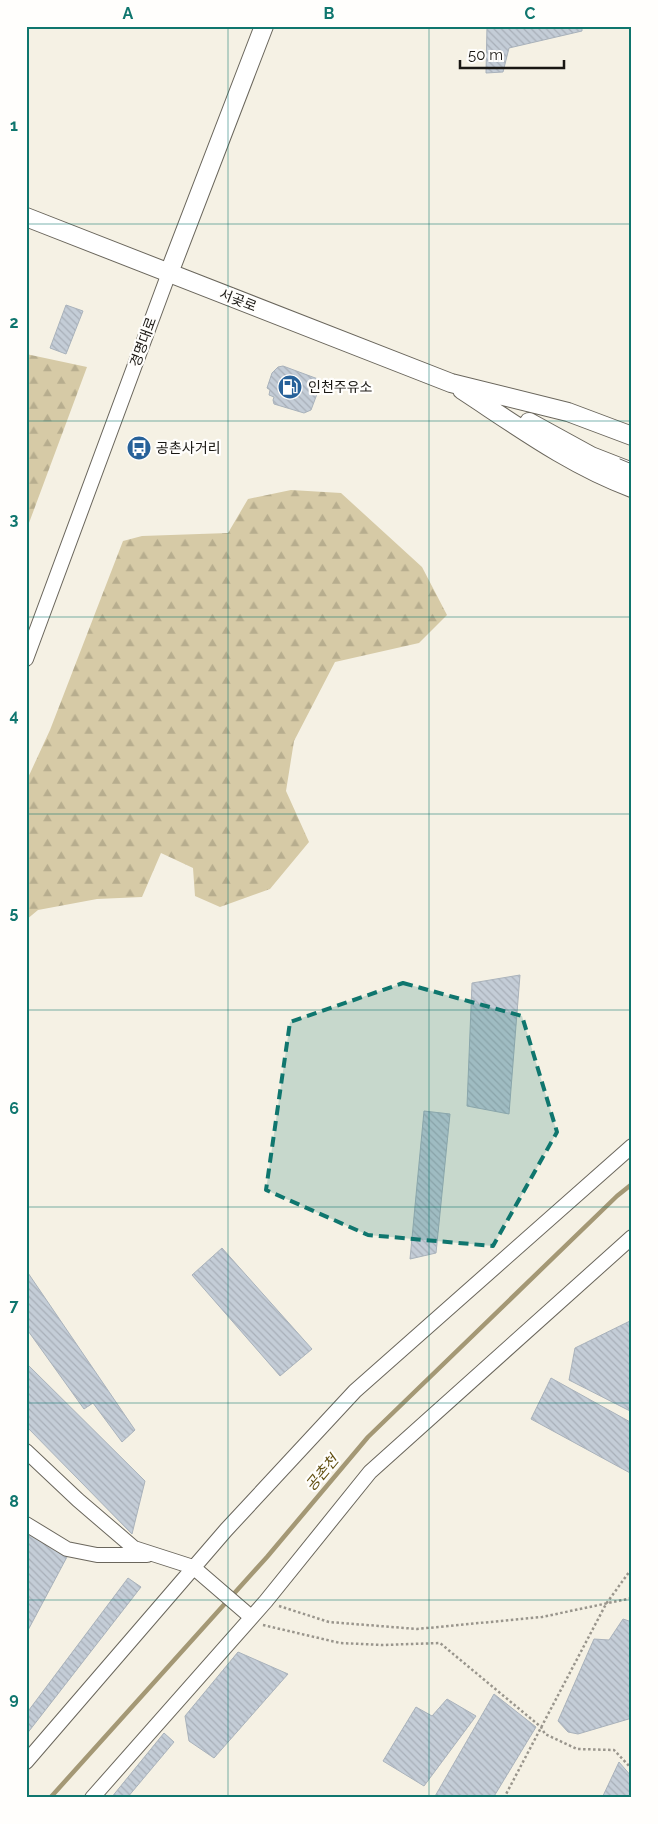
<svg xmlns="http://www.w3.org/2000/svg" width="658" height="1824" font-family="Raleway,'Noto Sans KR',sans-serif">
	<defs>
		<pattern id="forest-firs" width="22" height="20" patternUnits="userSpaceOnUse" patternTransform="scale(1.25)"><rect width="22" height="20" fill="#d6caa6"/><path d="M5 1l3.5 6h-7zM16 11l3.5 6h-7z" fill="#b7ad8e"/></pattern>
		<pattern id="building-back-hatch" width="6" height="6" patternUnits="userSpaceOnUse" patternTransform="scale(1.25)"><rect width="6" height="6" fill="#c4cdd7"/><path d="M-1 5l2 2M0 0l6 6M5-1l2 2" fill="none" stroke="#a8afb8"/></pattern>
	</defs>
	<rect width="100%" height="100%" fill="#f5f1e4"/>
	<!-- forest -->
	<path fill="url(#forest-firs)" d="M26,354L87,367L26,531Z
		M291,490L341,493L422,567L447,615L419,643L335,662L294,741L286,791L309,842L270,889L220,907L195,896L193,868L161,853L142,897L97,899L38,910L26,920V782L50,730L123,541L142,536L228,533L248,499Z"/>
	<g fill="none" stroke-linecap="round" stroke-linejoin="round">
		<!-- stream -->
		<path stroke="#a49875" stroke-width="4.5" d="M50,1798L267,1557L368,1437L617,1196L632,1184"/>
	</g>
	<!-- building -->
	<path fill="url(#building-back-hatch)" stroke="#a9b2bb" d="M487,26H582V31L509,48L503,72L486,73Z
		M66,305L83,311L66,354L50,348Z
		M283,366L318,379L320,386L311,410L304,413L274,404L273,400L274,397L269,395L270,390L267,388L272,373L278,367Z
		M520,975L509,1114L467,1106L472,983Z
		M424,1111L450,1114L436,1253L410,1259Z
		M222,1248L312,1349L280,1376L192,1275Z
		M26,1270L135,1430L122,1442L93,1403L84,1409L26,1328Z
		M632,1320V1412L569,1380L575,1348Z
		M26,1363L145,1481L132,1534L26,1426Z
		M551,1378L632,1423V1474L531,1419Z
		M26,1529L68,1555L26,1634Z
		M128,1578L141,1587L26,1735V1714Z
		M623,1619L632,1622V1718L578,1734L568,1732L558,1721L594,1639L609,1640Z
		M238,1652L288,1674L214,1758L189,1741L185,1716Z
		M494,1694L536,1727L493,1798H434Z
		M447,1699L476,1716L424,1786L383,1761L416,1707L432,1716Z
		M164,1733L174,1742L127,1798H111Z
		M619,1762L632,1777V1798H602Z"/>
	<g fill="none" stroke-linecap="round" stroke-linejoin="round">
		<defs>
			<path id="minor" d="M26,659L169,273
				M26,1451L78,1500L134,1548L193,1567L251,1617
				M26,1524L67,1549L97,1555H147
				M26,1762L226,1530L355,1391L632,1146
				M92,1798L266,1601L370,1472L632,1237"/>
			<path id="major" d="M26,217L451,383L568,412L632,436
				M169,273L264,26
				M462,390C517,426 570,465 632,488
				M529,422L591,456L632,472"/>
		</defs>
		<!-- minor casing -->
		<use href="#minor" stroke="#6a665c" stroke-width="16"/>
		<!-- major casing -->
		<use href="#major" stroke="#6a665c" stroke-width="20"/>
		<!-- path -->
		<path stroke="#99958c" stroke-width="2.5" stroke-dasharray="2.5 2.5" stroke-linecap="butt" d="M279,1606L329,1622L417,1629L542,1617L632,1598
			M263,1625L340,1643L383,1645L440,1643L541,1727L545,1734L577,1749L614,1750L632,1769
			M504,1798L606,1604L632,1568"/>
		<!-- minor -->
		<use href="#minor" stroke="#fff" stroke-width="14"/>
		<!-- major -->
		<use href="#major" stroke="#fff" stroke-width="18"/>
		<!-- tram -->
		<path stroke="#6b6861" stroke-width="1" d="M620,459L632,464"/>
	</g>
	<!-- marked area -->
	<path fill="#0f766e" fill-opacity="0.2" stroke="#0f766e" stroke-width="4" stroke-dasharray="10 6" stroke-linejoin="round" d="M403,983L522,1016L557,1132L493,1246L368,1235L266,1190L290,1022Z"/>
	<!-- grid -->
	<path fill="none" stroke="#0f766e" stroke-width="1" stroke-opacity="0.55" d="M228,26V1798M429,26V1798M26,224H632M26,421H632M26,617H632M26,814H632M26,1010H632M26,1207H632M26,1403H632M26,1600H632"/>
	<!-- icons -->
	<defs>
		<symbol id="fuel-disc" viewBox="-11 -11 22 22"><circle r="9.5" fill="#276199" stroke="#fffefc"/><path d="M-5.5-6h7V0h2V4h1.3V-2.5L3-4.5l.8-.8L6-3V5H2.5V1h-1V6h-7ZM-4.2-4.7v3.2H.2V-4.7Z" fill="#fff"/></symbol>
		<symbol id="bus-disc" viewBox="-11 -11 22 22"><circle r="9.5" fill="#276199" stroke="#fffefc"/><path d="M-5-6H5V4H4V6H2V4H-2V6H-4V4H-5ZM-3.5-4V0h7V-4ZM-3.5 1.2v1.5H-2V1.2ZM2 1.2v1.5H3.5V1.2Z" fill="#fff"/></symbol>
	</defs>
	<g fill-rule="evenodd">
		<use href="#fuel-disc" x="276" y="373" width="28" height="28"/>
		<use href="#bus-disc" x="125" y="434" width="28" height="28"/>
	</g>
	<g text-anchor="middle" stroke-width="4.5" stroke-linejoin="round" paint-order="stroke">
		<!-- street labels -->
		<g font-size="14" fill="#191713" stroke="#fffefc">
			<text transform="translate(238 300) rotate(21)" y="5">서곶로</text>
			<text transform="translate(143 342) rotate(-70)" y="5">경명대로</text>
		</g>
		<!-- poi labels -->
		<g font-size="14" fill="#191713" stroke="#fffefc" text-anchor="start">
			<text x="308" y="392">인천주유소</text>
			<text x="156" y="453">공촌사거리</text>
		</g>
		<!-- water labels -->
		<g font-size="15" font-style="italic" fill="#624f11" stroke="#fffefc">
			<text transform="translate(322 1473) rotate(-50)" y="5">공촌천</text>
		</g>
	</g>
	<!-- border -->
	<rect width="658" height="1824" fill="none" stroke="#fffefc" stroke-width="55"/>
	<!-- scale -->
	<path d="M460 60v8h104v-8" fill="none" stroke="#191713" stroke-width="2.5"/>
	<text x="468" y="60" font-size="15" fill="#191713" stroke="#fffefc" stroke-width="4" paint-order="stroke">50 m</text>
	<rect x="28" y="28" width="602" height="1768" fill="none" stroke="#0f766e" stroke-width="2"/>
	<g font-size="16" text-anchor="middle" font-weight="bold" fill="#0f766e">
		<text x="128" y="19">A</text>
		<text x="329" y="19">B</text>
		<text x="530" y="19">C</text>
		<text x="14" y="131">1</text>
		<text x="14" y="328">2</text>
		<text x="14" y="525">3</text>
		<text x="14" y="721">4</text>
		<text x="14" y="918">5</text>
		<text x="14" y="1114">6</text>
		<text x="14" y="1311">7</text>
		<text x="14" y="1507">8</text>
		<text x="14" y="1704">9</text>
	</g>
</svg>
